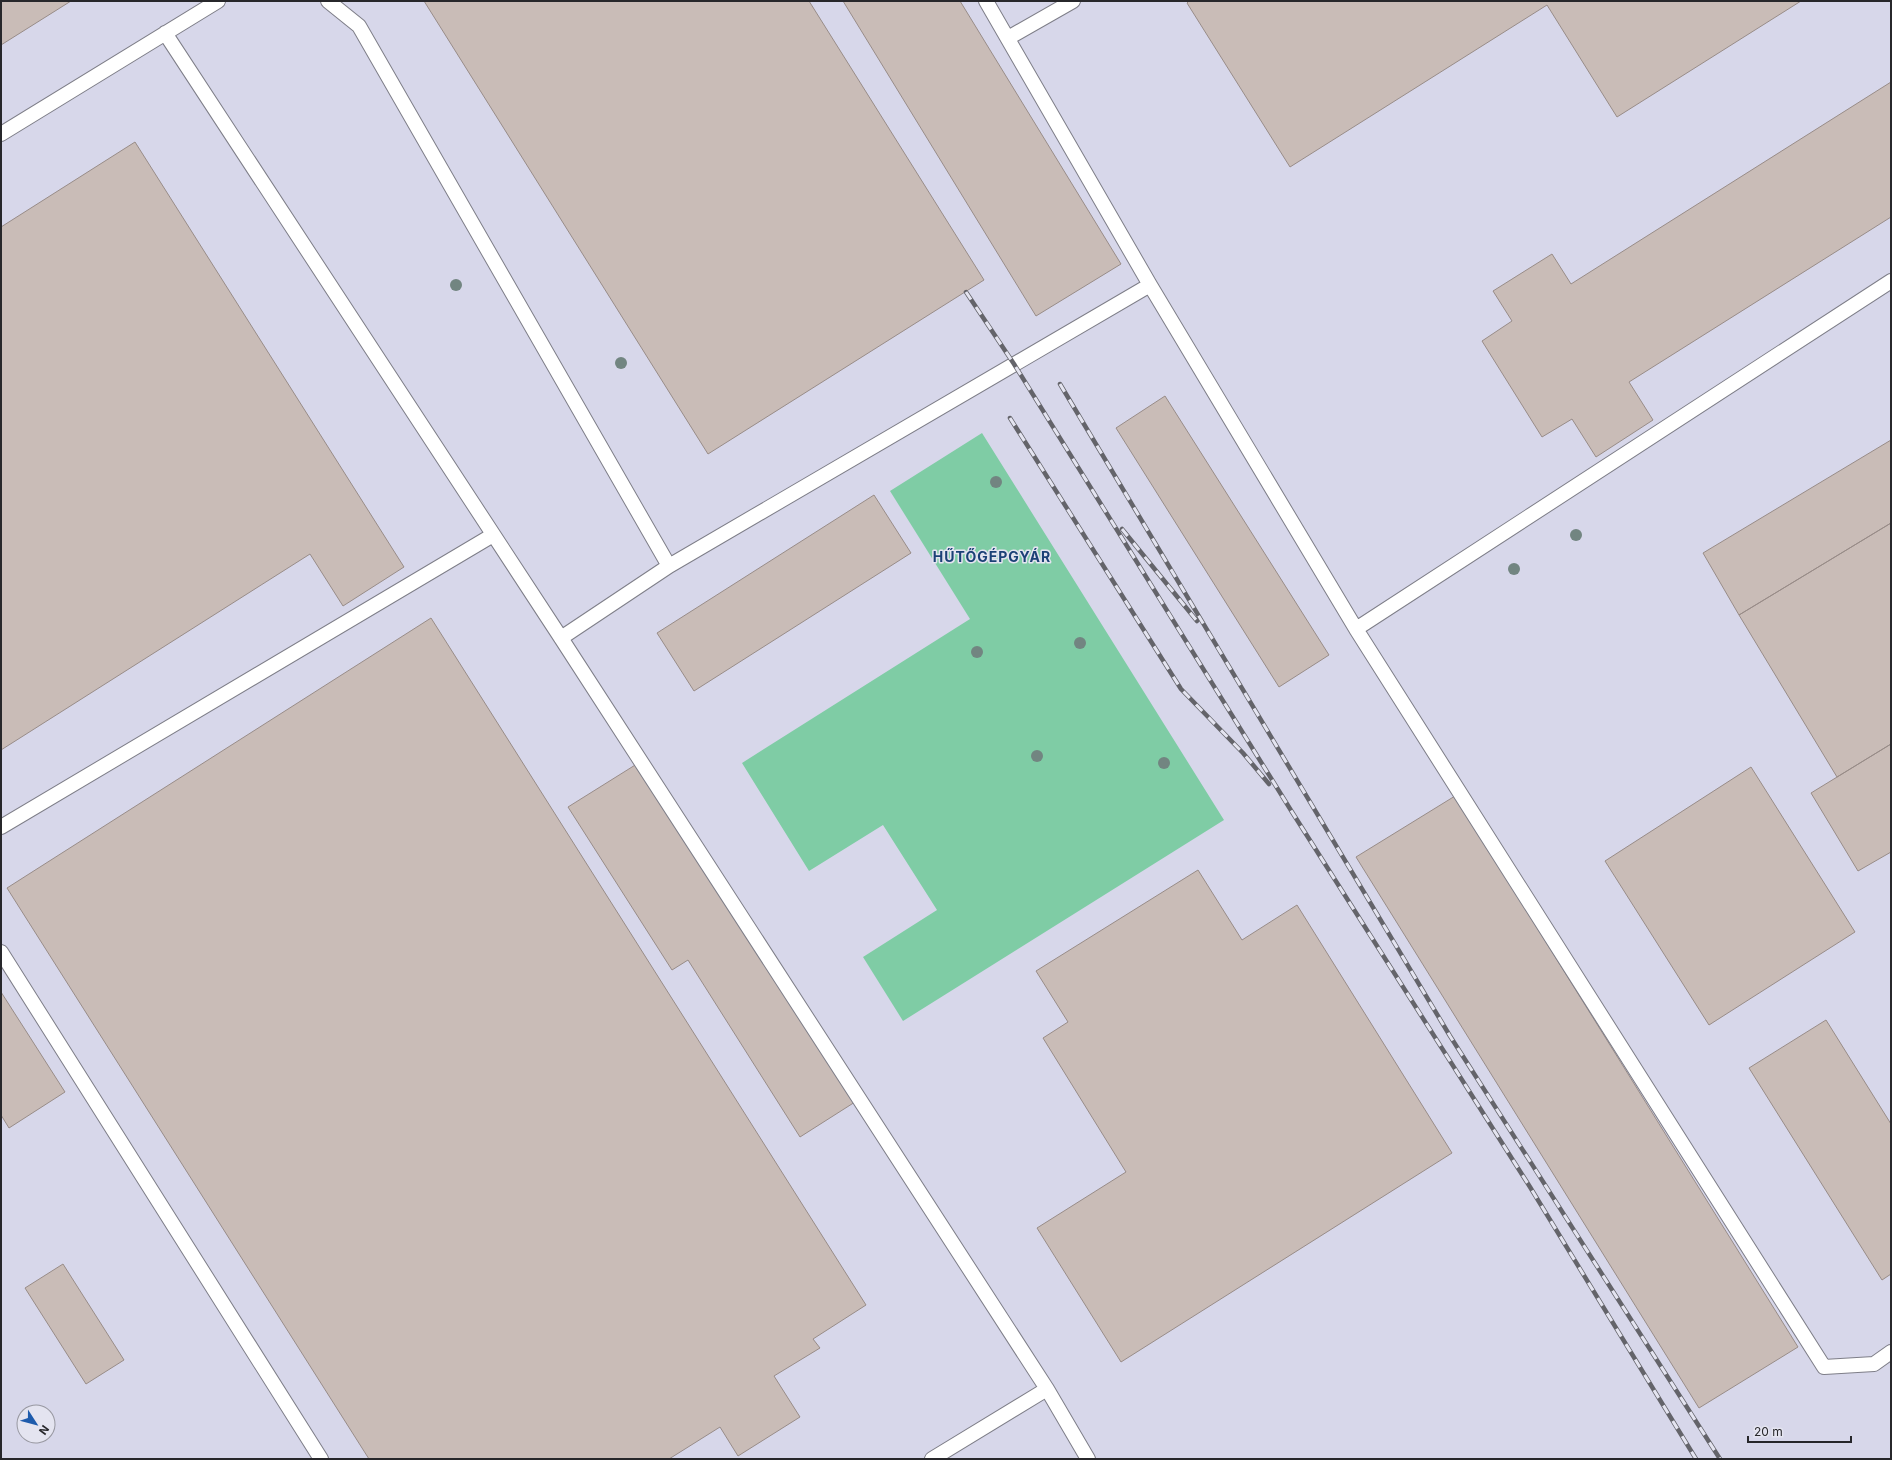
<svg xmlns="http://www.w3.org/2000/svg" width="1892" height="1460" font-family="Inter,sans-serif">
	<rect width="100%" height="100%" fill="#e4e4f0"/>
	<!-- built -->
	<path fill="#d7d7ea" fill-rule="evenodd" d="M1,1H1891V1459H1ZM24,1412H48V1436H24Z"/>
	<!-- green -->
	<path fill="#7fcca5" d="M982,433L1224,820L903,1021L863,957L937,910L883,825L809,871L742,763L970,619L890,491Z"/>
	<!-- building -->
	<path fill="#c9bcb7" stroke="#988c88" d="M1,1H71L1,45Z
		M424,1H809L984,280L708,454Z
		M843,1H960L1121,264L1036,316Z
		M1189,1H1801L1617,117L1547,5L1290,167L1187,3Z
		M1891,82V217L1629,382L1653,420L1596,457L1572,419L1542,437L1482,341L1512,321L1493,291L1552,254L1571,284Z
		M135,142L404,567L343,606L310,554L1,750V227Z
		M1165,396L1329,655L1279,687L1116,428Z
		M1891,440V523L1739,615L1703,553Z
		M874,495L911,553L694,691L657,633Z
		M1891,523V744L1837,777L1739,615Z
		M431,618L866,1305L813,1339L820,1348L774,1376L800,1417L738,1456L720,1427L669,1459H369L7,888Z
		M1891,744V852L1858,871L1811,793Z
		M640,762L855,1102L800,1137L688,960L672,970L568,807Z
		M1751,767L1855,932L1709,1025L1605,861Z
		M1455,796L1798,1347L1699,1408L1356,857Z
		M1198,870L1242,940L1297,905L1452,1153L1121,1362L1037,1228L1126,1172L1043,1038L1068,1022L1036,971Z
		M1,992L65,1092L9,1128L1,1115Z
		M1826,1020L1891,1124V1274L1882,1280L1749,1068Z
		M63,1264L124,1360L86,1384L25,1288Z"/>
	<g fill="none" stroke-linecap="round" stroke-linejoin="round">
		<defs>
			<path id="service" d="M328,1L359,26L669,566
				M986,1L1150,285L1356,629L1824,1367L1874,1364L1891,1352
				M165,33L561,638L1047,1389L1088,1459
				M1008,38L1073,1
				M1,134L218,1
				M1356,629L1891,281
				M561,638L669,566L1150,285
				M1,827L493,535
				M1,952L321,1459
				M932,1459L1047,1389"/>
		</defs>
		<!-- service casing -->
		<use href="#service" stroke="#7e7e88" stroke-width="16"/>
		<!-- service -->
		<use href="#service" stroke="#fff" stroke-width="14"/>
		<defs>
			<path id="rail" d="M966,292L1014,364L1292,812L1530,1187L1696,1459
				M1060,384L1450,1036L1720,1459
				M1010,418L1181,689L1243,753L1269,784
				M1122,529L1197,621"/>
		</defs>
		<!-- rail casing -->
		<use href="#rail" stroke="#64646a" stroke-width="4.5"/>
		<!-- rail -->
		<use href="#rail" stroke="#e4e4f0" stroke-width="3" stroke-dasharray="9" stroke-linecap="butt"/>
	</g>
	<!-- trees -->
	<g fill="#728581">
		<circle cx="456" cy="285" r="6"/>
		<circle cx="621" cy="363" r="6"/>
		<circle cx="996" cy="482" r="6"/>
		<circle cx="1576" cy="535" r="6"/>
		<circle cx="1514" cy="569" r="6"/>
		<circle cx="1080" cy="643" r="6"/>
		<circle cx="977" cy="652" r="6"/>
		<circle cx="1037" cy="756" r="6"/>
		<circle cx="1164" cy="763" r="6"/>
	</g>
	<g text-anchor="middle" stroke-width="3" stroke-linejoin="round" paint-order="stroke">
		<!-- district labels -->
		<g font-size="14" font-weight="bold" letter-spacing="1" fill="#1b4176" stroke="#e4e4f0">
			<text x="992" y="562">HŰTŐGÉPGYÁR</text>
		</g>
	</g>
	<!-- border -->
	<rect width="1892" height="1460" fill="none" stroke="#27272b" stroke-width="4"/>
	<!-- north arrow -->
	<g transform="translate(36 1424) rotate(126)"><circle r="19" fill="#e4e4f0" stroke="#9898a1"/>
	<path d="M0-3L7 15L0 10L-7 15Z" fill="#1e5bac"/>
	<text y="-6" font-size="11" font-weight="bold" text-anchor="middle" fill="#27272b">N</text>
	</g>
	<!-- scale -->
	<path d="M1748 1436v6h103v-6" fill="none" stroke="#27272b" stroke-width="2"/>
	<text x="1754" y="1436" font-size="12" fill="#27272b" stroke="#e4e4f0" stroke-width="3" paint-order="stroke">20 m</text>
</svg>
